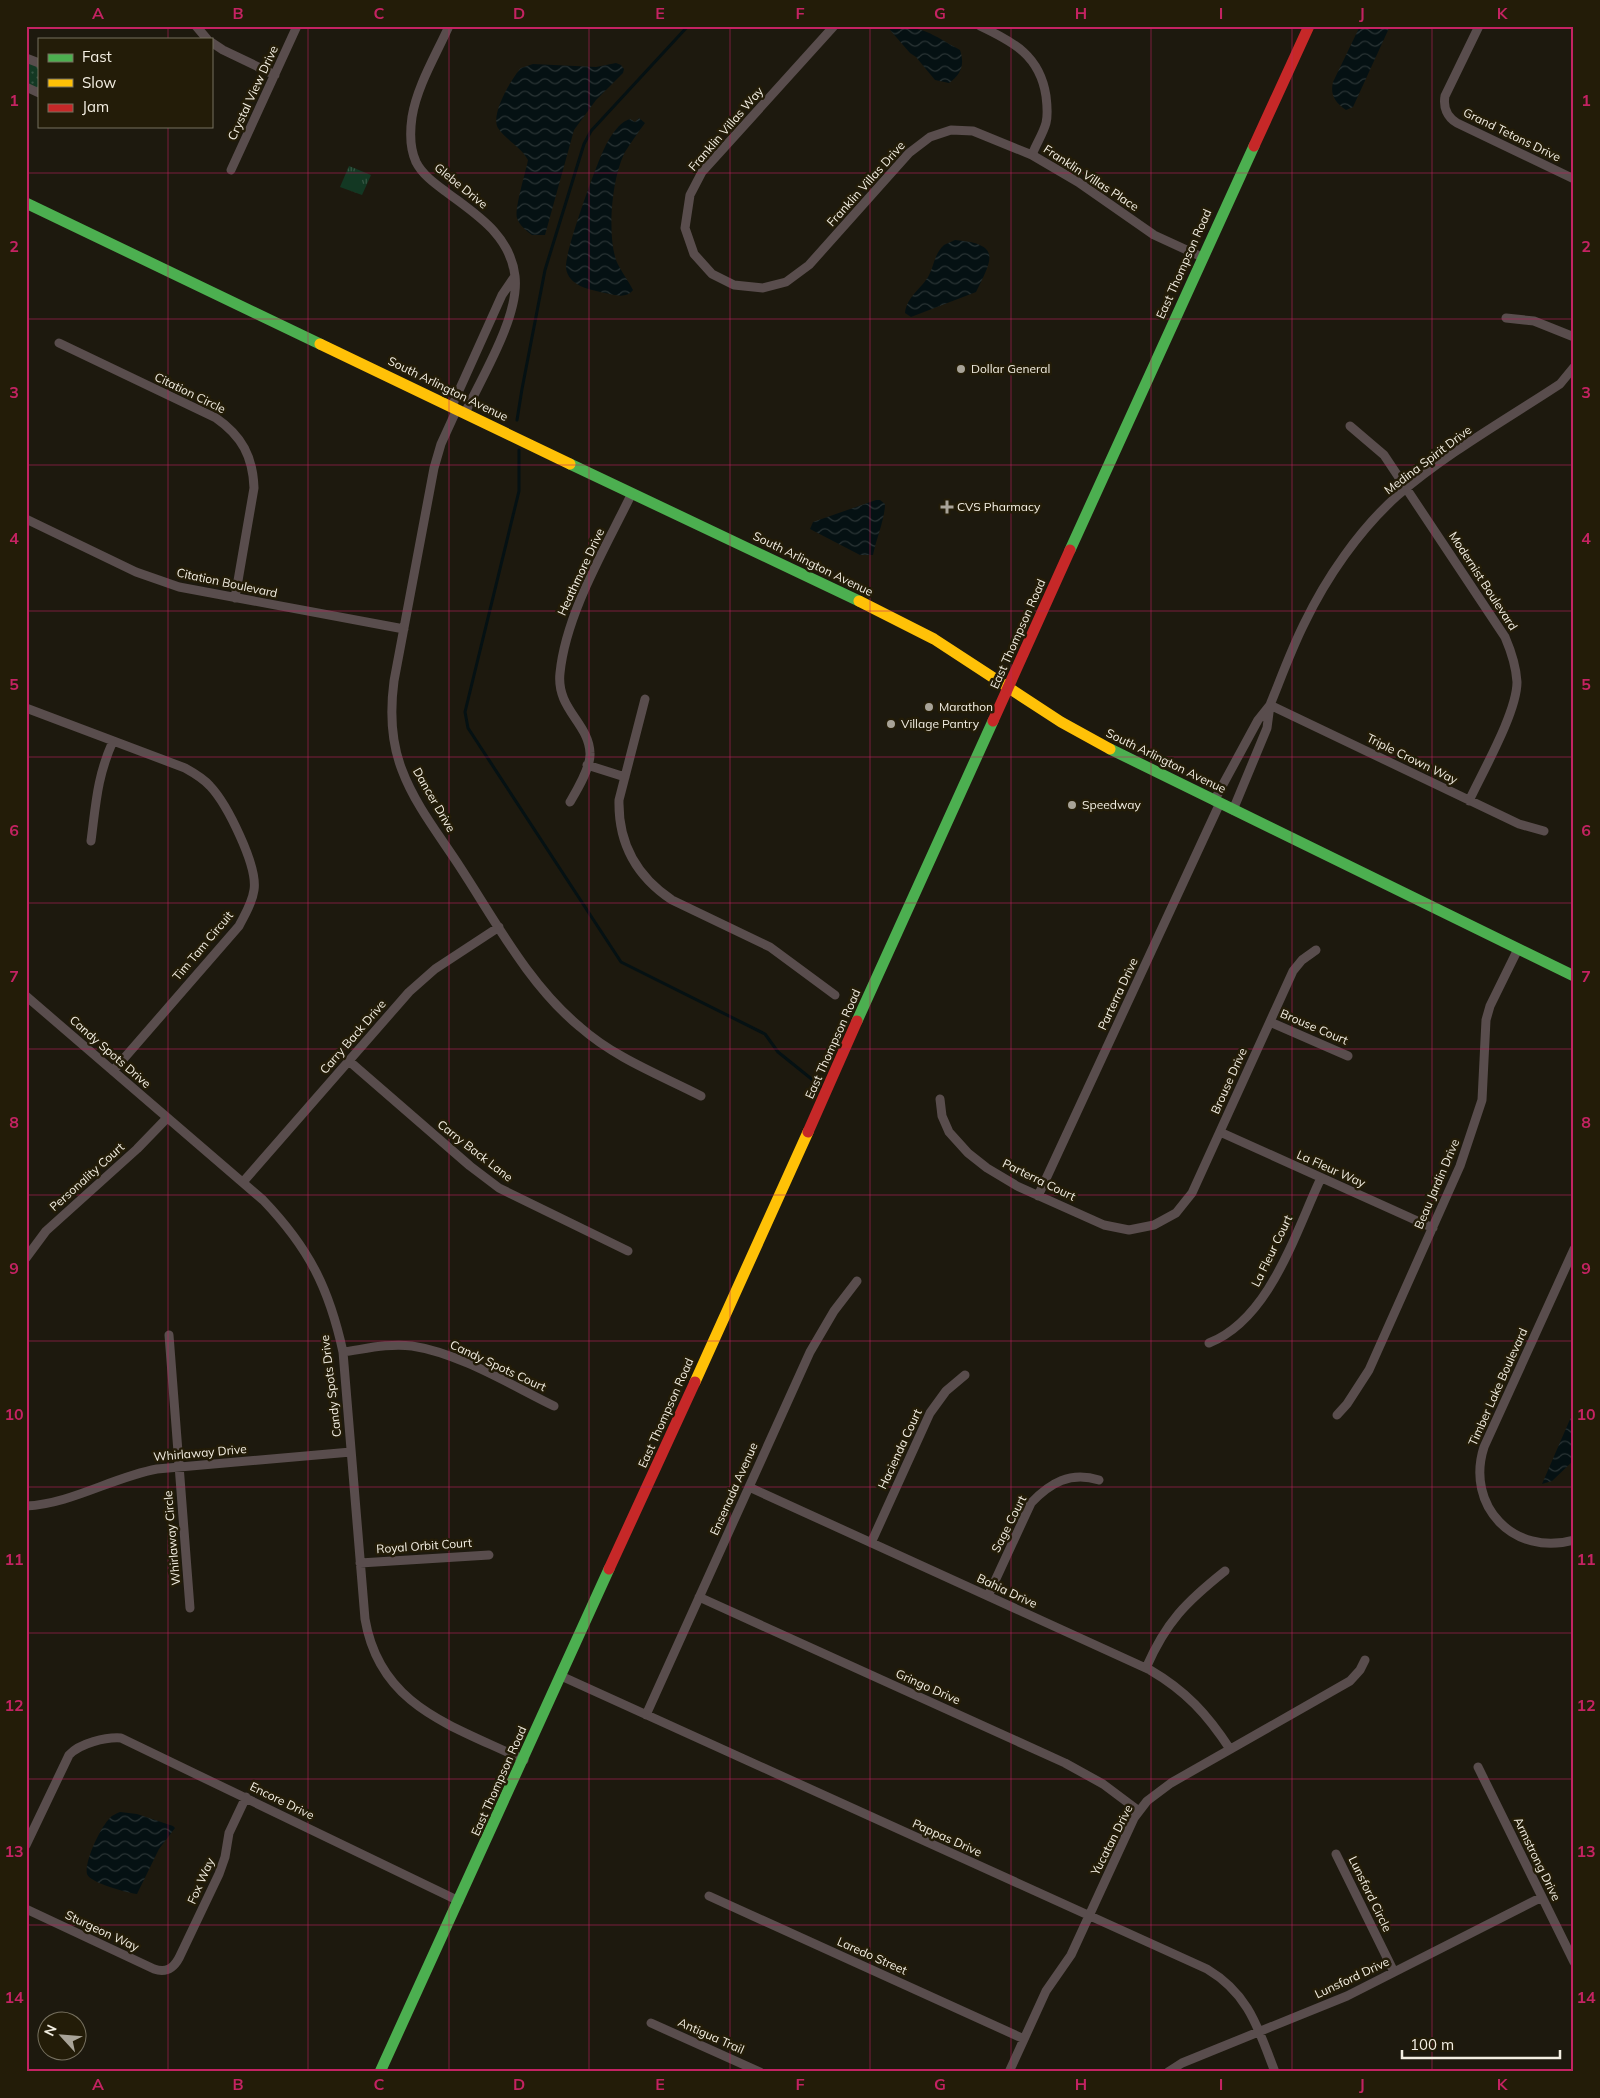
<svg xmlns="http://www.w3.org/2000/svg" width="1600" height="2098" font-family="Mulish,sans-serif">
	<defs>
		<pattern id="grass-tufts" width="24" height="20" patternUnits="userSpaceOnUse" patternTransform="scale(1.25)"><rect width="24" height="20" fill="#133823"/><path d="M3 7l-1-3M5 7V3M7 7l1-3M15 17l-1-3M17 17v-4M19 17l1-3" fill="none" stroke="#365543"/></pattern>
		<pattern id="garden-dots" width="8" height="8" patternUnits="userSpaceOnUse" patternTransform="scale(1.25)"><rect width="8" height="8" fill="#133823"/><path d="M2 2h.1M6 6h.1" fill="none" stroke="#365543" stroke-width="1.8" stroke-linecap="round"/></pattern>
		<pattern id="water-waves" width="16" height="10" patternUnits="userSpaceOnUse" patternTransform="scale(1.25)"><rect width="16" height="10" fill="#051113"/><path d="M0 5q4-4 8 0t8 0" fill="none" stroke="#2a3435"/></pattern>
	</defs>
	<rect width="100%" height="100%" fill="#1d190e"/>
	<!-- grass -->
	<path fill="url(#grass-tufts)" d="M349,166L371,175L362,195L340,187Z"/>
	<!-- garden -->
	<path fill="url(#garden-dots)" d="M26,58L39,63V93L26,87Z"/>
	<!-- water -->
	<path fill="url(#water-waves)" d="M889,26C924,26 931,34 960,50C965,65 961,74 949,83L935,80L916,57L910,53L890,30Z
		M1360,26H1390L1353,107L1346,110C1335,102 1330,95 1333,82Z
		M616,63L621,65L624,69L623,73L596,100L574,130L545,235H532C527,231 519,225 517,218C514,210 526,171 528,160C521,147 506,140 498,128C490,115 511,79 521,68L533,64L596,67Z
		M639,118L645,123C638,133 631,142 625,152C612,177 607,233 616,260C620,270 628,280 633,290C626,299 615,295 605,293C591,290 568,286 566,268C564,254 597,162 605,147C610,137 619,122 630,119L635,122Z
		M955,240C1001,244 993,258 976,292L911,317L905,313C907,297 919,291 928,277C934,267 934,254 944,245C947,243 952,242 955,240Z
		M876,500H880L885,504C885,518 876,540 873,555H860L810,529L813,522Z
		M1574,1410V1460L1552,1481L1542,1484Z
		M120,1812L137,1814L173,1826L175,1828L159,1849L137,1894C128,1893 90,1883 87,1874C84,1862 101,1826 110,1818C112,1815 116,1814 120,1812Z"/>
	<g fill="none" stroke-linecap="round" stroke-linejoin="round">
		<!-- stream -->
		<path stroke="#051113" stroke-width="3" d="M517,420L522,389L545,270L584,144L591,131L688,26
			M519,450V491L465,712L468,728L621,962L765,1034L778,1052L824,1089"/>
		<!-- street -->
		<path stroke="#594d4d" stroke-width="9" d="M196,26L207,39
			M449,26C436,55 417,86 412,117C410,131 410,149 416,162C422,174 434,183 445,191C475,214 510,234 515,276C520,315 482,377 465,413
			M834,26L702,172L690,195L685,228L694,254L712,274L734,285L763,288L786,282L809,265L909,153L930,137L951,130L973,131L1032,155L1078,182L1154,235L1202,257
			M980,26C1014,42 1040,56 1046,96C1047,104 1048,115 1046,123C1043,134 1036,144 1032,155
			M1479,26L1445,96C1443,107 1447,117 1457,123L1574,179
			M211,42L223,50L275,75
			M26,58L39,63
			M26,87L39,93
			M231,170L297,26
			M1506,318L1534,321L1574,337
			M59,343L216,418C242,436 253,457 254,488L235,598
			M452,406L502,295L515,276
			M457,409L441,444L434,468L394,681C390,711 391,742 402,770C415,805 440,836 460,867C496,922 529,985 580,1027C615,1058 660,1075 701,1096
			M1350,426L1384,455L1505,637C1511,651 1516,665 1517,682C1517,712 1483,771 1469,801
			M26,519L136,572L179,587L404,629
			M645,699L619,800C618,843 636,876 672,900L770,947L835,995
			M26,708L185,768C194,773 203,778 210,786C227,804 258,866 254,890C252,904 245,914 239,926L113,1071
			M587,765L625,777
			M1214,801L1258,720L1270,705L1267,728L1233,810
			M570,802C577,790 591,767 590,753C589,723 556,709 560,673C566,613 606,547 632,493
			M1544,831L1519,824L1270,705C1281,678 1291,650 1304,624C1326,578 1359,530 1397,496C1445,454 1507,419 1560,384L1574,367
			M91,841C96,803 97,777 113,741
			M26,996L263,1200C309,1248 329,1288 343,1352L365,1619C380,1707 452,1725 524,1760
			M1270,1022L1348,1056
			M349,1061L470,1166L499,1188L628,1251
			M940,1099L942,1116L949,1132L968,1153L987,1168L1017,1186L1104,1225L1129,1230L1154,1225L1176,1213L1192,1193L1293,971L1302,960L1316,950
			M1220,1132L1433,1228
			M243,1182L409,992L435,969L499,927
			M1038,1196L1220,803
			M1574,1249L1484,1447C1465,1506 1514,1557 1574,1540
			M26,1258L46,1231L137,1149L167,1118
			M169,1335L190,1608
			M1209,1343C1270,1319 1295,1233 1321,1178
			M343,1352C365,1349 389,1343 412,1346C459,1353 511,1385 554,1406
			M1337,1415L1347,1404L1369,1370L1460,1166L1482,1100L1486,1020L1490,1006L1518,949
			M749,1487L1150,1670C1186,1691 1207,1714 1230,1749
			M26,1506C71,1504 113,1477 157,1469L351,1452
			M871,1543L930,1413L946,1391L965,1375
			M360,1563L489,1555
			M988,1596L1031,1503C1050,1483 1070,1471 1099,1480
			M699,1597L1065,1763L1103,1784L1139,1811
			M1146,1668C1166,1622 1186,1602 1225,1571
			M561,1676L1207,1969C1249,1994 1258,2028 1275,2072
			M646,1715L810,1352L834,1311L857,1281
			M1478,1767L1574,1962
			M26,1845L69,1755C80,1743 106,1737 121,1738L459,1901
			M1336,1854L1394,1972
			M709,1896L1024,2039
			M26,1909L154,1969C166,1973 173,1969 179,1958L219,1874L225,1857L229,1833L246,1797
			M651,2023L760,2072
			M1009,2072L1046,1991L1071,1955L1134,1818L1147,1801L1171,1783L1350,1681L1360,1670L1365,1660
			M1168,2072L1182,2063L1347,1996L1542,1897"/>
		<!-- fast -->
		<path stroke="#4caf50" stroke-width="11" d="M26,203L320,344
			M570,464L859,601
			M1070,550L1254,146
			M1110,749L1574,976
			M857,1021L993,721
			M380,2072L609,1569"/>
		<!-- slow -->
		<path stroke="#ffc107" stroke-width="11" d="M320,344L570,464
			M859,601L934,639L1061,722L1110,749
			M695,1382L808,1132"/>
		<!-- jam -->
		<path stroke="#c62828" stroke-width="11" d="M1254,146L1309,26
			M993,721L1070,550
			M808,1132L857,1021
			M609,1569L695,1382"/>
	</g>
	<!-- grid -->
	<path fill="none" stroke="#c42362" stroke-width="1" stroke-opacity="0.55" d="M168,26V39M308,26V2072M449,26V2072M589,26V2072M730,26V2072M870,26V2072M1011,26V2072M1151,26V2072M1292,26V2072M1432,26V2072M168,126V2072M26,173H1574M26,319H1574M26,465H1574M26,611H1574M26,757H1574M26,903H1574M26,1049H1574M26,1195H1574M26,1341H1574M26,1487H1574M26,1633H1574M26,1779H1574M26,1925H1574"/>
	<!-- markers -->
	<g fill="#a8a398" stroke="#231c08" stroke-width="2">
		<circle cx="961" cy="369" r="5"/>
		<path d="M944.5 499.5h5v5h5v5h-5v5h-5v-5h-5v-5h5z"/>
		<circle cx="929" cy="707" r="5"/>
		<circle cx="891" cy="724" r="5"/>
		<circle cx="1072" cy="805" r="5"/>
	</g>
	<g text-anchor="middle" stroke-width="5" stroke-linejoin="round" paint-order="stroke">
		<!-- street labels -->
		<g font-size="12" fill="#f3eee2" stroke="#231c08">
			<text transform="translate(253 93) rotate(-65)" y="4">Crystal View Drive</text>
			<text transform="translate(726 129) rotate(-49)" y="4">Franklin Villas Way</text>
			<text transform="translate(1512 135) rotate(26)" y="4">Grand Tetons Drive</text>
			<text transform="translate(1091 178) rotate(33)" y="4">Franklin Villas Place</text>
			<text transform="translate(866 184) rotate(-48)" y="4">Franklin Villas Drive</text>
			<text transform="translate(461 186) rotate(39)" y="4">Glebe Drive</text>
			<text transform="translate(1184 264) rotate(-66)" y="4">East Thompson Road</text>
			<text transform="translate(448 389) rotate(26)" y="4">South Arlington Avenue</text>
			<text transform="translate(190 393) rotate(26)" y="4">Citation Circle</text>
			<text transform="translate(1428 460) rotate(-37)" y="4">Medina Spirit Drive</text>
			<text transform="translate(813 564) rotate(26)" y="4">South Arlington Avenue</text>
			<text transform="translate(581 572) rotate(-65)" y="4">Heathmore Drive</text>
			<text transform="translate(1483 581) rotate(57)" y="4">Modernist Boulevard</text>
			<text transform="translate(227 583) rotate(12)" y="4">Citation Boulevard</text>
			<text transform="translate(1018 634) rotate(-66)" y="4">East Thompson Road</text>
			<text transform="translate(1412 759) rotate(26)" y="4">Triple Crown Way</text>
			<text transform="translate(1166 761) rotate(26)" y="4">South Arlington Avenue</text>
			<text transform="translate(434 800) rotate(60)" y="4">Dancer Drive</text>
			<text transform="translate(203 946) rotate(-50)" y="4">Tim Tam Circuit</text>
			<text transform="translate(1118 994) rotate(-65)" y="4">Parterra Drive</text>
			<text transform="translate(1314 1027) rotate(23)" y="4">Brouse Court</text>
			<text transform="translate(353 1037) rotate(-49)" y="4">Carry Back Drive</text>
			<text transform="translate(833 1044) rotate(-66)" y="4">East Thompson Road</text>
			<text transform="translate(110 1052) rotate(41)" y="4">Candy Spots Drive</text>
			<text transform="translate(1229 1081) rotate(-66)" y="4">Brouse Drive</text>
			<text transform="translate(475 1151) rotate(38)" y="4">Carry Back Lane</text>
			<text transform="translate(1331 1169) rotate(24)" y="4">La Fleur Way</text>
			<text transform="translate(87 1177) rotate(-42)" y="4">Personality Court</text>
			<text transform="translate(1039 1180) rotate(26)" y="4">Parterra Court</text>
			<text transform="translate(1437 1184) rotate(-67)" y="4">Beau Jardin Drive</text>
			<text transform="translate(1272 1251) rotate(-64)" y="4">La Fleur Court</text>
			<text transform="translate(498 1366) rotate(25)" y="4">Candy Spots Court</text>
			<text transform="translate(331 1386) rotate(-97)" y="4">Candy Spots Drive</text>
			<text transform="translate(1498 1387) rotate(-66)" y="4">Timber Lake Boulevard</text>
			<text transform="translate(666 1413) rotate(-66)" y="4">East Thompson Road</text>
			<text transform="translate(900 1449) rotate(-65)" y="4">Hacienda Court</text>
			<text transform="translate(200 1453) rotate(-5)" y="4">Whirlaway Drive</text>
			<text transform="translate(734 1489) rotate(-66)" y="4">Ensenada Avenue</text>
			<text transform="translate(1009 1524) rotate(-63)" y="4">Sage Court</text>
			<text transform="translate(172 1538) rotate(-95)" y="4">Whirlaway Circle</text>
			<text transform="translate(424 1546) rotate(-4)" y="4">Royal Orbit Court</text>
			<text transform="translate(1007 1591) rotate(25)" y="4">Bahia Drive</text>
			<text transform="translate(928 1687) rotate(24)" y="4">Gringo Drive</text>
			<text transform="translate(499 1781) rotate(-66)" y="4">East Thompson Road</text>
			<text transform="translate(282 1801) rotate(26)" y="4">Encore Drive</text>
			<text transform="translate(947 1838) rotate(24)" y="4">Pappas Drive</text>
			<text transform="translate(1112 1840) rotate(-63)" y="4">Yucatan Drive</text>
			<text transform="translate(1537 1859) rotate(64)" y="4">Armstrong Drive</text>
			<text transform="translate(201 1881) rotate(-66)" y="4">Fox Way</text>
			<text transform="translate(1370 1894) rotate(64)" y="4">Lunsford Circle</text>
			<text transform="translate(102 1931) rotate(25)" y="4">Sturgeon Way</text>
			<text transform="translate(872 1956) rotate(24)" y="4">Laredo Street</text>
			<text transform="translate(1352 1978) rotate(-25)" y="4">Lunsford Drive</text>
			<text transform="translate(711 2036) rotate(24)" y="4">Antigua Trail</text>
		</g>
		<!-- poi labels -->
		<g font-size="12" fill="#f3eee2" stroke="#231c08" text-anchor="start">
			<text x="971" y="373">Dollar General</text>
			<text x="957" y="511">CVS Pharmacy</text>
			<text x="939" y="711">Marathon</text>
			<text x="901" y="728">Village Pantry</text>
			<text x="1082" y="809">Speedway</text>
		</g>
	</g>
	<!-- border -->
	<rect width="1600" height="2098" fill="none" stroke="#231c08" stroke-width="55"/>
	<!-- legend -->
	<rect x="38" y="38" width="175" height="90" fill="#231c08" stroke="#76705f"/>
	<rect x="48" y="54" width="25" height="8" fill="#4caf50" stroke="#76705f"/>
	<text x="82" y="62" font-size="15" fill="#f3eee2">Fast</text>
	<rect x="48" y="79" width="25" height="8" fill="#ffc107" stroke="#76705f"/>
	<text x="82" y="88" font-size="15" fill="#f3eee2">Slow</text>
	<rect x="48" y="104" width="25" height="8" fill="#c62828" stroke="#76705f"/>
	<text x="82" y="112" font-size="15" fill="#f3eee2">Jam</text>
	<!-- north arrow -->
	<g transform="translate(62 2036) rotate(296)"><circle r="24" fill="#231c08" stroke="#76705f"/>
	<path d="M0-4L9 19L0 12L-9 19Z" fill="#a8a398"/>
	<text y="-8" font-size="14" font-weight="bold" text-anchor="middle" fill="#f3eee2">N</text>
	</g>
	<!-- scale -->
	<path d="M1402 2050v8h158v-8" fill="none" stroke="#f3eee2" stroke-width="2.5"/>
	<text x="1410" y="2050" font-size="15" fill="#f3eee2" stroke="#231c08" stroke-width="4" paint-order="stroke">100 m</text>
	<rect x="28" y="28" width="1544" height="2042" fill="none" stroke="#c42362" stroke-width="2"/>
	<g font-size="16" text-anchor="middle" font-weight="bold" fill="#c42362">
		<text x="98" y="19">A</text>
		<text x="238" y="19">B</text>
		<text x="379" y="19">C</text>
		<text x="519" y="19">D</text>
		<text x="660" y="19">E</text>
		<text x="800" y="19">F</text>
		<text x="940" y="19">G</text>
		<text x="1081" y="19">H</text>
		<text x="1221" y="19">I</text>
		<text x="1362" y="19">J</text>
		<text x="1502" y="19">K</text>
		<text x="14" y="106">1</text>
		<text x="1586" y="106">1</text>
		<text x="14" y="252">2</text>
		<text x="1586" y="252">2</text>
		<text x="14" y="398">3</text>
		<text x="1586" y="398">3</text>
		<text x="14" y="544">4</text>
		<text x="1586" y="544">4</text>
		<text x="14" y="690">5</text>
		<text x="1586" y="690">5</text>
		<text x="14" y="836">6</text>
		<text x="1586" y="836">6</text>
		<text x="14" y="982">7</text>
		<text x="1586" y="982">7</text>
		<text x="14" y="1128">8</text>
		<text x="1586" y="1128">8</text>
		<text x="14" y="1274">9</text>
		<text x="1586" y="1274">9</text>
		<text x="14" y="1420">10</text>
		<text x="1586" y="1420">10</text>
		<text x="14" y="1565">11</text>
		<text x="1586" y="1565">11</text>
		<text x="14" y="1711">12</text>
		<text x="1586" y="1711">12</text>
		<text x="14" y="1857">13</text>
		<text x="1586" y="1857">13</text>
		<text x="14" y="2003">14</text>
		<text x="1586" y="2003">14</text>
		<text x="98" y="2090">A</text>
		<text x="238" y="2090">B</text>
		<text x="379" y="2090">C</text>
		<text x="519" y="2090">D</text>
		<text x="660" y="2090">E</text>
		<text x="800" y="2090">F</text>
		<text x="940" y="2090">G</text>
		<text x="1081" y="2090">H</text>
		<text x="1221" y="2090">I</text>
		<text x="1362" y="2090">J</text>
		<text x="1502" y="2090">K</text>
	</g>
</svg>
